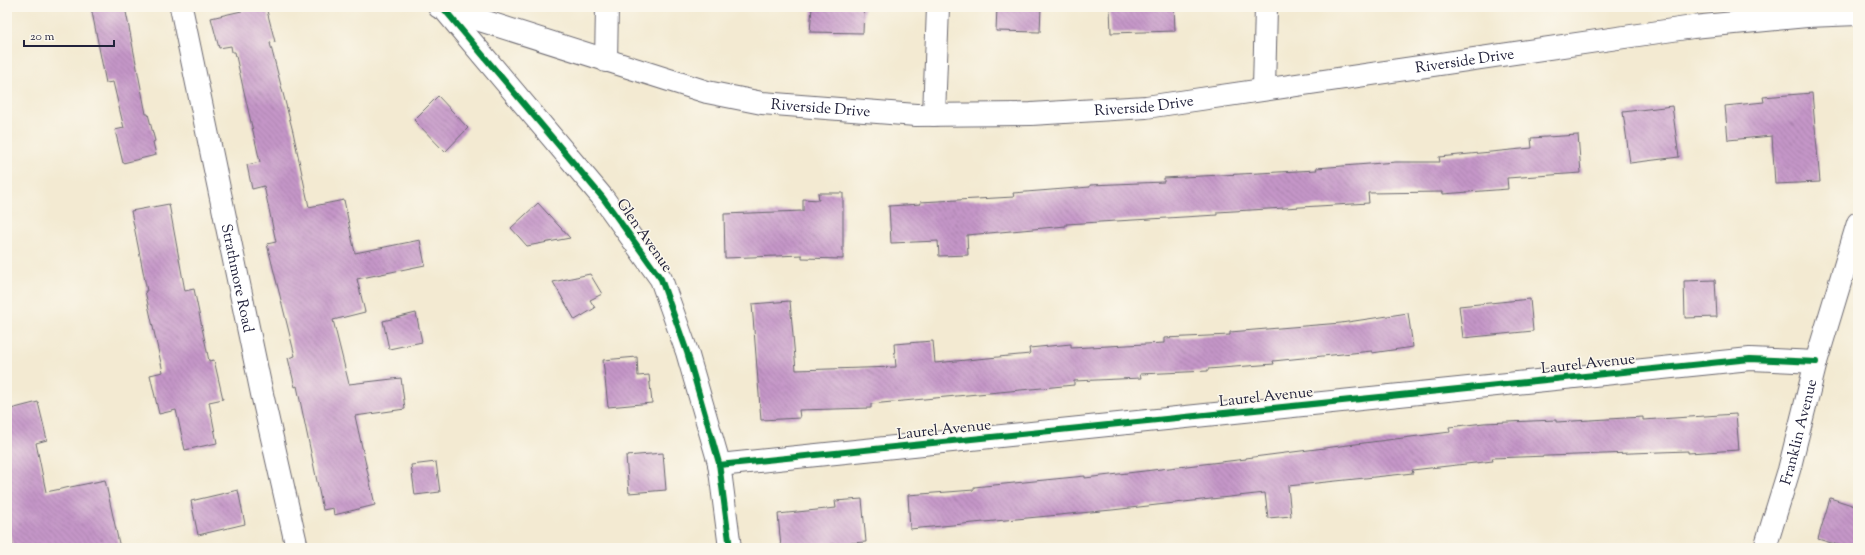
<svg xmlns="http://www.w3.org/2000/svg" width="1865" height="555" font-family="'Sorts Mill Goudy',serif">
	<defs>
		<pattern id="building-back-hatch" width="6" height="6" patternUnits="userSpaceOnUse"><rect width="6" height="6" fill="#c596c8"/><path d="M-1 5l2 2M0 0l6 6M5-1l2 2" fill="none" stroke="#a07aa4"/></pattern>
	</defs>
	<rect width="100%" height="100%" fill="#fbf7ec"/>
	<filter id="ink" filterUnits="userSpaceOnUse"><feTurbulence type="fractalNoise" baseFrequency=".025" numOctaves="2"/><feDisplacementMap in="SourceGraphic" scale="8" xChannelSelector="R" yChannelSelector="G"/><feConvolveMatrix kernelMatrix="1 2 1 2 8 2 1 2 1" color-interpolation-filters="sRGB"/></filter>
	<filter id="wash" filterUnits="userSpaceOnUse"><feTurbulence type="fractalNoise" baseFrequency=".012" numOctaves="4" result="noise"/><feDisplacementMap in="SourceGraphic" scale="16" xChannelSelector="R" yChannelSelector="G"/><feGaussianBlur stdDeviation="0.9" result="paint"/><feColorMatrix in="noise" values="0 0 0 0 0 0 0 0 0 0 0 0 0 0 0 0 0 1.4 0 .05"/><feComposite in="paint" operator="in"/></filter>
	<g filter="url(#wash)">
		<rect width="100%" height="100%" fill="#f3ead2"/>
		<g id="blocks">
			<!-- building -->
			<path fill="url(#building-back-hatch)" d="M91,7H125L146,114H148L155,141L153,142L156,155L123,163L115,130L124,128L113,82L106,83Z
				M259,7H266L275,42L270,43L293,132L309,207L344,200L355,253L420,240L425,265L357,279L365,312L333,320L349,384L401,378L405,409L355,416L375,505L334,515L333,508L323,510L297,386L295,387L288,358L295,356L267,244L276,242L264,186L252,189L247,165L260,162L235,52H232L231,46L219,48L211,18Z
				M812,7H864L863,33L810,32Z
				M997,7H1041L1040,32L996,31Z
				M1110,7H1174L1175,31L1111,33Z
				M1812,93L1820,182L1775,184L1772,136L1728,140L1725,106L1764,102L1763,97Z
				M438,96L468,128L445,152L414,120Z
				M1672,106L1679,157L1630,163L1623,112Z
				M1578,135L1581,173L1507,178L1508,189L1443,194V192L1368,193L1369,203L1217,212V215L1066,224V226L967,235L968,255L939,256L938,241L891,243L889,206L921,204L920,202L1014,197L1013,193L1090,187V185L1164,182V178L1317,170L1316,168L1396,162H1440L1439,157L1532,148L1531,138Z
				M818,193H843V259L802,258V255L725,258L724,214L803,211V199L819,200Z
				M538,203L570,238L527,246L511,228Z
				M169,204L185,291L194,289L209,361L214,360L223,399L209,402L217,443L185,450L176,410L159,414L150,375L163,372L145,291H147L131,211Z
				M590,274L602,294L590,300L595,308L575,320L553,282Z
				M1715,280L1717,317L1685,318L1684,281Z
				M1530,299L1533,331L1463,338L1459,306Z
				M790,301L796,370L896,367L894,344L933,341L935,363L1030,354L1029,348L1071,344V348L1164,343V338L1230,335V332L1341,323L1408,313L1413,347L1372,353V351L1273,361L1274,364L1208,369V371L1140,374L1141,378L1074,381V385L871,404V408L799,410L800,418L761,420L752,304Z
				M416,313L422,342L389,349L383,321Z
				M637,357L638,376L649,375L652,403L608,407L603,360Z
				M38,402L47,440L36,443L46,492L105,480L120,548H13L7,523V410Z
				M1736,414L1739,450L1688,453V451L1492,458L1493,461L1412,470L1413,473L1288,486L1291,516L1268,518L1265,493L1112,510L910,529L908,495L974,490V487L1085,476V478L1246,459V458L1450,432L1449,427L1484,423L1556,420V422L1643,417V420Z
				M663,453L666,490L629,493L626,456Z
				M436,462L440,492L415,495L411,465Z
				M238,490L245,524L198,535L191,501Z
				M1830,498L1858,507V548H1848L1818,539Z
				M862,499L866,542L781,548L778,514L836,508L835,501Z"/>
		</g>
	</g>
	<g filter="url(#ink)">
		<use href="#blocks" fill-opacity="0" stroke="#6b6870" stroke-width="1"/>
		<g fill="none" stroke-linecap="round" stroke-linejoin="round">
			<defs>
				<g id="street">
					<path id="s1" d="M181,7L262,394L297,548"/>
					<path d="M444,9L603,198L661,279L687,352L719,463L730,548"/>
					<path d="M606,61L607,7"/>
					<path d="M1264,88L1266,7"/>
					<path d="M934,115L938,7"/>
					<path d="M719,465L1750,359L1816,362"/>
					<path id="s2" d="M1765,548L1789,470L1816,362L1858,223"/>
				</g>
				<g id="secondary">
					<path id="s3" d="M439,7L707,92L762,103L916,115L1031,114L1146,107L1693,27L1807,16L1858,14"/>
				</g>
			</defs>
			<!-- street casing -->
			<use href="#street" stroke="#6b6870" stroke-width="24"/>
			<!-- secondary casing -->
			<use href="#secondary" stroke="#6b6870" stroke-width="24"/>
			<!-- street -->
			<use href="#street" stroke="#fff" stroke-width="22"/>
			<!-- secondary -->
			<use href="#secondary" stroke="#fff" stroke-width="22"/>
			<defs>
				<path id="cycleway" d="M444,9L603,198L661,279L687,352L719,463L730,548
					M719,465L1750,359L1816,362"/>
			</defs>
			<!-- cycleway casing -->
			<use href="#cycleway" stroke="#fbf7ec" stroke-width="8"/>
			<!-- cycleway -->
			<use href="#cycleway" stroke="#00873e" stroke-width="6"/>
		</g>
	</g>
	<g text-anchor="middle" stroke-width="3" stroke-linejoin="round" paint-order="stroke">
		<!-- street labels -->
		<g font-size="15" fill="#22223b" stroke="#fbf7ec">
			<text dy="5" stroke="none"><textPath href="#s3" startOffset="1044">Riverside Drive</textPath></text>
			<text dy="5" stroke="none"><textPath href="#s3" startOffset="720">Riverside Drive</textPath></text>
			<text dy="5" stroke="none"><textPath href="#s3" startOffset="396">Riverside Drive</textPath></text>
			<text transform="translate(645 235) rotate(55)" y="5">Glen Avenue</text>
			<text dy="5" stroke="none"><textPath href="#s1" startOffset="277">Strathmore Road</textPath></text>
			<text transform="translate(1588 363) rotate(-6)" y="5">Laurel Avenue</text>
			<text transform="translate(1266 396) rotate(-6)" y="5">Laurel Avenue</text>
			<text transform="translate(944 429) rotate(-6)" y="5">Laurel Avenue</text>
			<text dy="5" stroke="none"><textPath href="#s2" startOffset="121">Franklin Avenue</textPath></text>
		</g>
	</g>
	<!-- margin -->
	<rect width="1865" height="555" fill="none" stroke="#fbf7ec" stroke-width="24"/>
	<!-- scale -->
	<path d="M24 40v6h90v-6" fill="none" stroke="#22223b" stroke-width="2"/>
	<text x="30" y="40" font-size="12" fill="#22223b" stroke="#fbf7ec" stroke-width="3" paint-order="stroke">20 m</text>
</svg>
